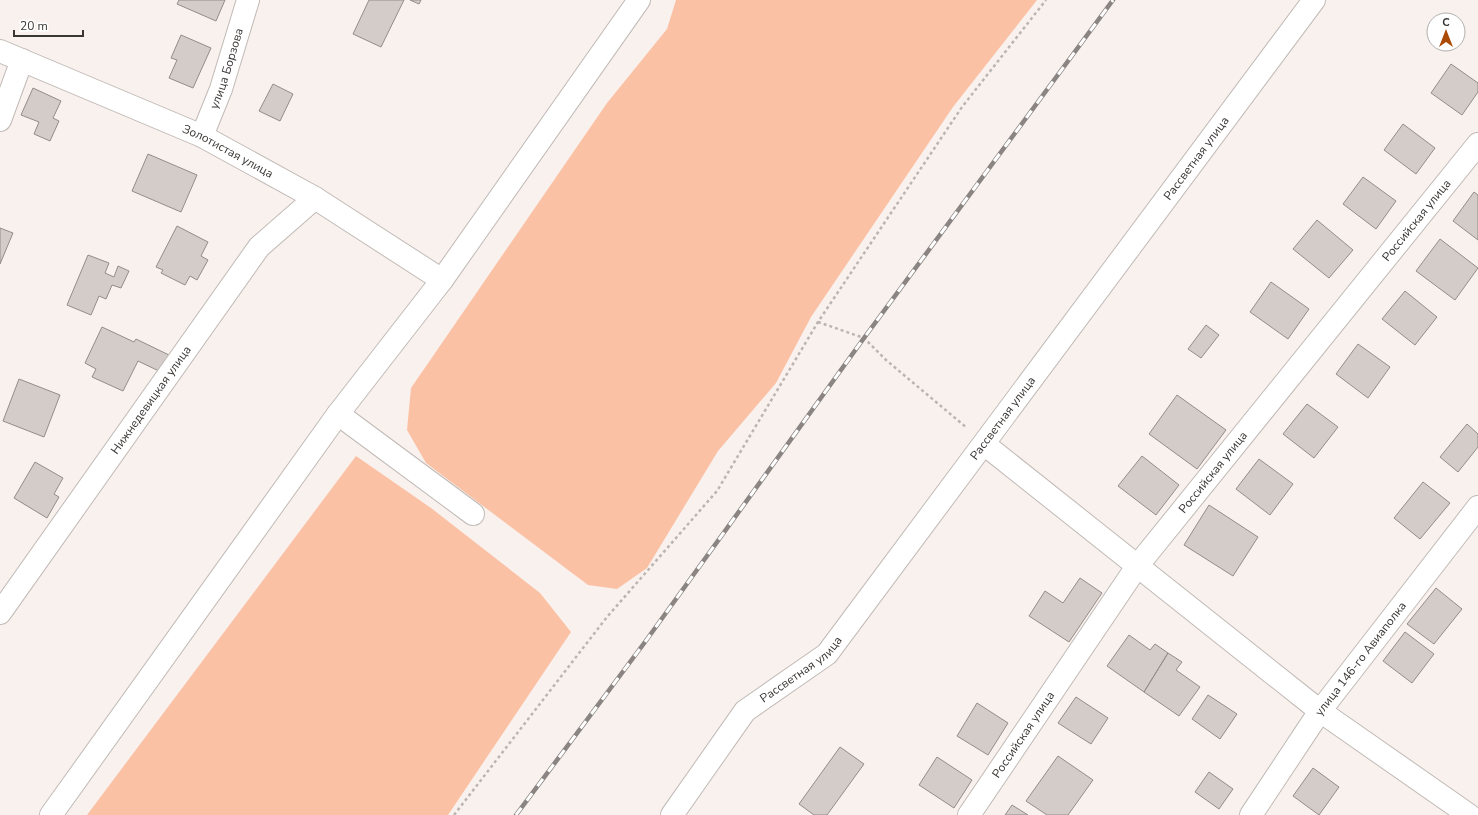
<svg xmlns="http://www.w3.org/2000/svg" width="1478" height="815" font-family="'Nunito Sans',sans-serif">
	<rect width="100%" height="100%" fill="#f9f1ed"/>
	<!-- green -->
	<path fill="#fbc1a5" d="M676,0H1037L953,107L811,317L776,383L718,451L647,568L617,589L588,585L426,463L407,430L411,388L607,103L667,29Z
		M356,456L431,508L540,593L571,632L448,815H87Z"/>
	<!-- building -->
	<path fill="#d3ccc8" stroke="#938c89" d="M179,0H225L216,21L177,4Z
		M369,0H404L381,47L353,34Z
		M410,0H421L419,4Z
		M181,35L211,48L193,88L169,78L177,60L171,58Z
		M1451,64L1478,83V92L1462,115L1431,93Z
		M273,84L293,94L280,121L259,111Z
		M33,88L61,101L53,118L59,121L50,141L34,134L39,122L21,115Z
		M1403,124L1435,148L1416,174L1384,150Z
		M148,154L197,175L181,212L132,191Z
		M1363,177L1396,201L1376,229L1343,204Z
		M1474,192L1478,195V240L1453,221Z
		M1317,220L1353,250L1329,278L1293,249Z
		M177,226L208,242L201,256L208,260L197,280L190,276L185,285L161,273L163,270L156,267Z
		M0,228L13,233L0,264Z
		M1440,239L1478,268L1455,300L1416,271Z
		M88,255L109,263L105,273L114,277L118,266L129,271L121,288L112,285L106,299L99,296L91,315L67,305Z
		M1271,282L1309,309L1288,339L1250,312Z
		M1405,291L1437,317L1415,345L1382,319Z
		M1206,325L1219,335L1201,358L1188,349Z
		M102,327L134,342L136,339L169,355L161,372L138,361L123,391L92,377L96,369L85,363Z
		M1358,344L1390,367L1368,398L1336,374Z
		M19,379L60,395L44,437L3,421Z
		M1177,395L1226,430L1197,469L1149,434Z
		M1307,404L1338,427L1314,458L1283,434Z
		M1467,424L1478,434V447L1458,472L1440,457Z
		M1142,456L1179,485L1156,515L1118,486Z
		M1259,459L1293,484L1270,515L1236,489Z
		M35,462L63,478L54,494L59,497L47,518L14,498Z
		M1423,482L1450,503L1420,539L1394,518Z
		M1209,505L1258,537L1233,576L1184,545Z
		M1080,578L1102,593L1069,642L1029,616L1045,591L1063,603Z
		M1436,588L1462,609L1434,644L1407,624Z
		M1405,632L1434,654L1412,683L1383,661Z
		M1129,635L1150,650L1155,644L1168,653L1144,692L1107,666Z
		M1168,653L1182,662L1176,670L1200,687L1179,716L1144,692Z
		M1208,695L1237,714L1220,739L1192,719Z
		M1076,697L1108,718L1091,744L1058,723Z
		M977,703L1008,723L988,755L957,736Z
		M840,747L864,764L827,815H814L799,804Z
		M1058,756L1093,780L1068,815H1047L1026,801Z
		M937,757L972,780L954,808L919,785Z
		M1313,768L1339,787L1319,815L1293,796Z
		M1209,772L1233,789L1219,809L1195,792Z
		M1012,805L1028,815H1005Z"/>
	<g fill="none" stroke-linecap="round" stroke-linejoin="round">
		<defs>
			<g id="minor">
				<path id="s1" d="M0,51L202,136L315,198L442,280"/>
				<path d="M0,120L22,60"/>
				<path id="s2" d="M202,136L221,89L248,0"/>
				<path d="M338,414L473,514"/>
				<path d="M984,444L1320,711L1469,815"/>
				<path id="s3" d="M0,613L259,247L315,198"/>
				<path d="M51,815L338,414L442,280L639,0"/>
				<path id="s4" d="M672,815L745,711L827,654L1314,0"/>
				<path id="s5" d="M969,815L1138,565L1478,144"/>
				<path id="s6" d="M1251,815L1320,711L1478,507"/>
			</g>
		</defs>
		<!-- minor casing -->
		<use href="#minor" stroke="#c1bab6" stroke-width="24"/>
		<!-- path -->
		<path stroke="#bbb5b2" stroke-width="2.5" stroke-dasharray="3 3" stroke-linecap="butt" d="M818,322L864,338L886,360L967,428
			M454,815L607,617L717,491L818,322L962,107L1046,0"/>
		<!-- minor -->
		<use href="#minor" stroke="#fff" stroke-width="22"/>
		<defs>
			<path id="rail" d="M516,815L645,642L864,338L1113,0"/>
		</defs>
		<!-- rail casing -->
		<use href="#rail" stroke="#8a8582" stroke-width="4.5"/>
		<!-- rail -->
		<use href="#rail" stroke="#fff" stroke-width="3" stroke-dasharray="9" stroke-linecap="butt"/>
	</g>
	<g text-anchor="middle" stroke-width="3" stroke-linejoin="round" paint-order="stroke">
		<!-- street labels -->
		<g font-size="12" fill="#393634" stroke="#fff">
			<text dy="4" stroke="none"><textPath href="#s2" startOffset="72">улица Борзова</textPath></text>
			<text dy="4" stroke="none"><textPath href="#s1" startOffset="249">Золотистая улица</textPath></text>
			<text dy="4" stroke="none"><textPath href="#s4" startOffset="845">Рассветная улица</textPath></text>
			<text dy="4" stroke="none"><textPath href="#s5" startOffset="745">Российская улица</textPath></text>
			<text dy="4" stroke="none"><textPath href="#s3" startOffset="261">Нижнедевицкая улица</textPath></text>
			<text dy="4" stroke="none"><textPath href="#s4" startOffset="521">Рассветная улица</textPath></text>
			<text dy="4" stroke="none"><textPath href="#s5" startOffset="421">Российская улица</textPath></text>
			<text dy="4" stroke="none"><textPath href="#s6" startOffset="191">улица 146-го Авиаполка</textPath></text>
			<text dy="4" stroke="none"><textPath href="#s4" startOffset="197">Рассветная улица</textPath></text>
			<text dy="4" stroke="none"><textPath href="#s5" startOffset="97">Российская улица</textPath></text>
		</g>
	</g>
	<!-- north arrow -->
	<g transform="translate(1446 32)"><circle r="19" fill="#ffffff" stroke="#b0afae"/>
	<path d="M0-3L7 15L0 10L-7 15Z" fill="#ab4b03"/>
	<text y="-6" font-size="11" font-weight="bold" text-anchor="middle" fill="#393634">С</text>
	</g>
	<!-- scale -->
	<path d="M14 30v6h69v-6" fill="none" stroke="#393634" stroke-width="2"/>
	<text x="20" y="30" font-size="12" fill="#393634" stroke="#ffffff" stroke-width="3" paint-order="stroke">20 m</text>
</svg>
